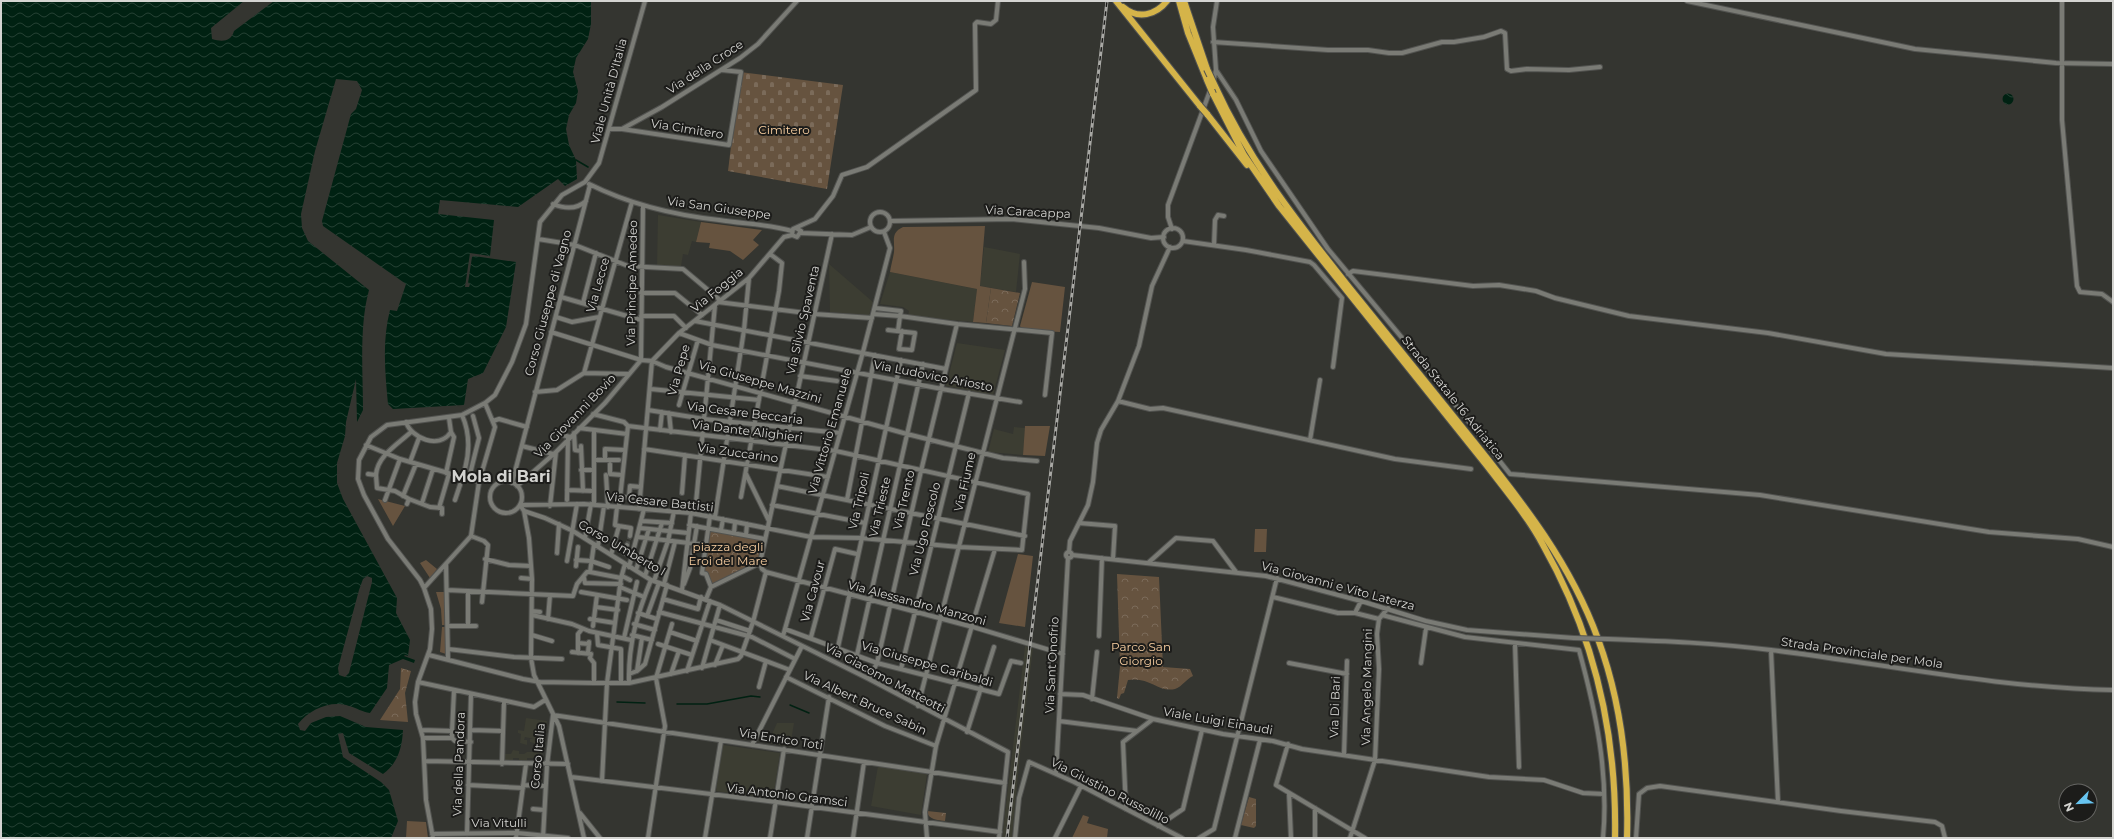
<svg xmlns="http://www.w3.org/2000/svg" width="2114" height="839" font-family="Montserrat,sans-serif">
	<defs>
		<pattern id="cemetery-stones" width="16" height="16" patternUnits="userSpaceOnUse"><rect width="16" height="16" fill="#66533f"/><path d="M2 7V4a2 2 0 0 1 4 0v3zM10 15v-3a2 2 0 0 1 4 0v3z" fill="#7b6b5a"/></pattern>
		<pattern id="park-crowns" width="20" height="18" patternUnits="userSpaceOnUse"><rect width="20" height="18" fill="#66533f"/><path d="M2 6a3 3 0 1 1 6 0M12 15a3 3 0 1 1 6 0" fill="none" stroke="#7b6b5a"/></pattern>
		<pattern id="water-waves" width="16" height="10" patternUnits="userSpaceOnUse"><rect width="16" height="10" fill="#002112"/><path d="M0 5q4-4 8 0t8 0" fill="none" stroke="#244033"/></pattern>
	</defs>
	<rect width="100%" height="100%" fill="#343530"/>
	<!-- built -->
	<path fill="#3c3d32" d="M658,215L701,222L696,242L692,241L688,255L683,254L681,266L657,267Z
		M984,247L1020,254L1016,292L980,286Z
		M829,264L873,302L869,315L830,312Z
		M890,272L977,289L973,322L908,316L909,311L903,307L880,304Z
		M957,343L1005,350L993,395L946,386Z
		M1014,427L1025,428L1023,455L988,452L994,429L1013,434Z
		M1025,646L1033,648L1020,754L1012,838H1002Z
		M526,718L547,721L541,758H527V762H519V758H513V761H505V754H511L513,750L519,751V754H524L527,752H537V744L530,742V739H534L525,737L524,740H527V745L520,743L521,734L518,733V730L524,731Z
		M777,723H794L790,747L768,743Z
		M723,745L780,753L773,799L716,791Z
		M878,766L927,774L921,815L871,806Z"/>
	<!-- green -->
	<path fill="#66533f" d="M701,222L762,230L753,240L759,245L743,260L730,251L709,248L710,243L696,242Z
		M985,226L980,286L991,288L986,323L973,322L977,289L890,272C891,265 893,259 894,252C895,241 890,233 903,227Z
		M1032,282L1065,287L1060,332L1022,330L1020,326Z
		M1025,426H1050L1045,456L1023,455Z
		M378,499L405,506L393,526Z
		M1255,529H1267L1266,552H1254Z
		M1018,554L1033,556L1025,627L999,623Z
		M426,560L437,569L430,578L420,563Z
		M436,592H444L445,625H442L441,609Z
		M442,627H446V654L440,652Z
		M1083,815L1089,817L1087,823L1108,829L1107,838H1072Z
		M407,821L426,822L428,838H406Z"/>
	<!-- cemetery -->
	<path fill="url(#cemetery-stones)" d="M740,72L843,85L827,189L728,171Z"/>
	<!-- park -->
	<path fill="url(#park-crowns)" d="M991,288L1020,293L1012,326L986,323Z
		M710,529L761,539L764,542L759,562L712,586L703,572Z
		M1117,574L1159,577L1163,667L1190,669L1193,676C1186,679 1183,686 1175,689C1159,693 1149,676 1128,680L1124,693L1121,694L1119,699L1117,698L1120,667Z
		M401,668L411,671L405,693L408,722L380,720L400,689Z
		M1249,797L1256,799V826L1254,828L1241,825Z
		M927,811L946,813L945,821C938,820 928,820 927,811Z"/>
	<!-- water -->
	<path fill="url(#water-waves)" fill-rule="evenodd" d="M1,1H244L211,28L212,39C222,42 231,42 234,31L274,1H591V24L588,39L576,58L573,72L578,91L576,103L569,115L566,129L569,145L576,160L577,179L565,186L558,179L518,207L440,200L438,214L494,220L490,256L470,253L465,287H469L470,284L468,283L472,257L474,256L516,262L506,327L483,373L468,379L464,405L393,409L388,404C385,372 382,341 390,310L397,311L406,284L323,226L322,221L351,114L356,109L362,90L357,81L336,79L315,151L301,214L302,228L308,241L369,290C359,326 363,372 363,410L357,422L356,379L346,422L345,436L337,463V483L343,499L397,598L396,613L410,640L408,656L405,655L404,656L415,660L414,663L403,659L389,665L387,688L370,713C362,712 357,708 349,706C331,700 310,709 298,724L300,730L305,731L311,723L326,717L340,716L366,727L403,730C402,748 398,763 383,774L349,753L343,733L338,734L343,757L381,782L389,790L398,821L391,838H1ZM367,576L372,578V582L349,673L345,677L339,675L338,668L359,590L363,579Z
		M2002.5 99a5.5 5.5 0 1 1 11 0a5.5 5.5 0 1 1-11 0Z"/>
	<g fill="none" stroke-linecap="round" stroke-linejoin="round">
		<!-- stream -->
		<path stroke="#002112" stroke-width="1.5" d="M576,160L588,167
			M617,702L645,703
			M677,704H707L751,696L760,697
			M790,705L809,713"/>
		<!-- minor-tunnel -->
		<path stroke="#4c4d48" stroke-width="4" stroke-dasharray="4 2" stroke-linecap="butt" d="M463,477L464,473
			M460,485L462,480
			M627,545L630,536"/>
		<defs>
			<path id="minor" d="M1687,1L1915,49L2056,63L2113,64
				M2062,1V120L2077,286L2080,292L2102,294L2113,302
				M1213,42L1328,50H1368L1389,53H1402L1442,42H1454L1484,37L1501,31L1505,33L1507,69L1511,71L1527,69L1569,70L1600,67
				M1216,70L1236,100L1261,151L1328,249L1408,345L1510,474L1760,495L1989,532L2078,539L2113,547
				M1213,82L1216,70L1213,27L1217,1
				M610,129H622L662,107L740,58L758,44L797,1
				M622,129L729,145L741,72L722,70
				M589,184C629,204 674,215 719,220C744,224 768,224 792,231
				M553,204C565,209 576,210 586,201
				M870 222a10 10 0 1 1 20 0a10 10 0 1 1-20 0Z
				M890,221L1012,219L1099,228L1151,238L1164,237
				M796,228L801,231L797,237L792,235L793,229L815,219L833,196L842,175L867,167L976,90L975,24L977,22L991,24L996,20L998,1
				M1163 238a10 10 0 1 1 20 0a10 10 0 1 1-20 0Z
				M1172,229L1168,217V205L1211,88
				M801,233L852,235L871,227
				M832,234L760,563L762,569L766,572L973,627L1063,654
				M538,239L575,245L628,266L683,269L720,300
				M1183,241L1246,250L1310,262L1314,265L1342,298L1333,367
				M1214,245L1215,220L1218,215L1224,216
				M1348,274L1353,271L1473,286L1499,285L1536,291L1555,298L1629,316L1768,333L1886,354L2113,368
				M641,293H675L702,315
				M561,297L641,320
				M718,302L814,314L872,318
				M583,303L596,253
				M873,314L900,316L901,311L875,308
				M641,316H674L686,328
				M556,317L572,322L599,317
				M695,321L946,369
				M888,330L915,333L912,350L899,349L902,331
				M898,331L900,316L957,324L1052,333L1045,395
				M551,332L641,360L652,361L666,367L907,434L1003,458L1037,461
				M679,333L712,345L942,389L1020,402
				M641,360L643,206
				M584,373L632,202
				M800,376L837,381
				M651,389L759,400
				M535,392L557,390L584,373L628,374
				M1118,401L1150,409L1163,408L1395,459L1471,469
				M679,405L698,340
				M648,410L704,419L840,433
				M669,413L671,432
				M593,414L624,422L628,426
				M462,415C470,433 470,450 465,469
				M493,421L499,419L527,427
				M406,422C411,438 439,450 451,432L449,418
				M579,428L627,434
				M660,430L662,412
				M555,433L570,437
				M574,433L575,450L581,451
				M1310,440L1320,380
				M366,445L400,459L479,482
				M522,446L553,454
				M581,446L583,491
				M644,449L828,477
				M605,459V449L625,450
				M594,460H619
				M410,462L419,438
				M610,464V474L622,475
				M581,470H594
				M446,473L454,437L451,432
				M368,474L376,475L377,488L395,491L409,499
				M470,474L479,438L473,416
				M746,474L769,521
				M376,475C377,456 398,444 411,432
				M606,475L608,507
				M490 497a16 16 0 1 1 32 0a16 16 0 1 1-32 0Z
				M512,483L590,185
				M517,486L556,452L605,403L641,360
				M777,486L1025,536
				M567,490L594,491
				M682,493L685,455
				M403,496L416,464
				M620,497L640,498
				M629,497L630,486L641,487
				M741,497L779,291L782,263L770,254
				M385,500L400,459
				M455,500L460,485
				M567,500L568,438
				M847,500L875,355
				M422,503L433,469
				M407,504L409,499L430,507L442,508V514
				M520,505L584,504L691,513L811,537L861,538L959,547L1022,550L1028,494L836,451L628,426
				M520,505L524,511L529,538L532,579L531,658L534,675L559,726L584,838
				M594,505V430
				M772,505L865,523
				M550,506L556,452
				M619,507L628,426
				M439,508L449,474
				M639,509L652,361L679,333L749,278L784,237L792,235
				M524,511L545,518L573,531L651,580L720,605L869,679L1008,752L999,838
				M695,513L715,305
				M710,516L702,573L706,574L711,587
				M715,517L744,330L749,278
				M642,521L672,523
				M1079,523L1115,526L1113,559
				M689,525L765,539
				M619,526L631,528L630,536
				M640,528L688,533
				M721,530L723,519
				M734,533L735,522
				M746,535L747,524
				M471,536L484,541L488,545L482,602
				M638,537L706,545
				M585,538L591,504
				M627,545L624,553L633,556
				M598,546L604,506
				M1066 555a3 3 0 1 1 6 0a3 3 0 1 1-6 0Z
				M1069,552L1070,541L1088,505L1093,482L1097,443L1101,430L1118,401L1139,346L1152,286L1170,247
				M557,553L559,524
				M611,555L619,526L615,525L617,507
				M1072,555L1266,576L1361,601L1426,621L1467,630L1574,638
				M485,559L509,565L531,566
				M576,560L591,561L609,567
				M567,561L577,504
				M1148,563L1176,538L1213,541L1236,572
				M446,564L448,659
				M576,566L578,547
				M629,567L644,509
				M636,570L649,529
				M590,572L621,578
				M622,576L630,580
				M645,576L662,523
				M521,578L532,579
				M584,578L585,583L621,584
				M654,581L668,541L674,511
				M664,584L675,542
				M684,584L690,568L697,526
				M620,587L644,597
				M424,588L471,536L479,482L495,427L485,403
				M447,590L573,596L577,584L587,572H590L594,544
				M682,590L691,513
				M468,592V626
				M581,592L627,600
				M1273,597L1338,613H1355L1379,619
				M663,599L698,609L701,597
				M706,599L711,587L760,563
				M596,607L618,610
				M532,611L540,612
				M659,612L752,637L795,659
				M638,613L657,619
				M1355,613L1361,601
				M532,615L572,624L589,631L631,640
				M1382,615L1465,637L1579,650C1596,712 1609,774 1603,838
				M647,616L659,583
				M548,619L550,595
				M590,619L615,623
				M716,620L750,631
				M634,624L655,630
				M448,626H476
				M593,626L597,595
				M785,629L877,663L999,694L1011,661L1021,663
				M670,632L697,641
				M597,633L598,645L621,649V683
				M532,635L552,641
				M632,635L652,640
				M783,636L863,352L890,248L884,232
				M1099,636L1102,558
				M811,637L835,549L857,554
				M624,638L637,582
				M1608,639C1663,641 1717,643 1771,650C1885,664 1998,688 2113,690
				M710,640L790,670
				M578,643L589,644
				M658,644L692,655
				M1515,644L1519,767
				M838,647L901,360
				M448,649L514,657L562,659
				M1771,650L1778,802
				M572,652L591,654L590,658L594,663V683
				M578,653V634L582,629
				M588,653L589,642
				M429,655L523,679L540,682L594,683H629L738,659L741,656L753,622L766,572
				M857,655L923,364
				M1289,663L1347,674
				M1421,663L1426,628
				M715,665L723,645
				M702,668L720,605
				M901,669L969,393
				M637,671L645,664L667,585
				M687,671L710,601
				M629,674L637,671L642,638
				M671,674L679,651
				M786,677L885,726L936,746
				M869,679L877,663L921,471L957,324
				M418,682L534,707L545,700
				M629,683C628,645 637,614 651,580
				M759,687L766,661
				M1060,694L1083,695L1153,719L1223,734L1273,741L1302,749L1489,777L1544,780L1583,793L1604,794
				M1092,699L1097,652
				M918,706L1025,289L1024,262
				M553,715L1005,783
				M1059,721L1137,731
				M421,730L452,731V738H423
				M471,730L503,731
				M452,731L454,691
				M967,732L994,647
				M452,738L455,741L471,742
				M1288,744L1276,785L1365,838
				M752,745L802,646
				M1344,754L1347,661
				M425,761L568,764
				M502,764L504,702
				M1056,773L1068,558
				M571,777L776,802L1000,832
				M602,781L607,683L621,578L625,564
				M468,785L523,788
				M524,785L545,786
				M1289,793L1291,838
				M533,809L544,810
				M1126,809L1123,742L1153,719
				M580,813L600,838
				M1158,826L1183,809L1202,730
				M432,834L517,833L568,838
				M467,834L471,695
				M433,838L426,800L423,738L416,714L415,702L418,682L430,649L432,629L431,609L424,588L420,580L388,539L364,495L358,479L359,460L371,437L387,425L462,415L485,403L495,395L512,362L526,324L540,222L562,195L585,182L599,163L645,1
				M516,838L526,764
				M543,838L547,765L553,715
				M648,838L665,726L656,678L672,624
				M705,838L721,741
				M770,838L784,749
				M807,838L829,697
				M853,838L864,762
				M927,838L925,812L936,746L995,549
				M1015,838L1019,798L1029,762L1074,782L1182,838
				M1055,838L1081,786
				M1199,838L1214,829L1277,578
				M1235,838L1260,740
				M1315,838V808
				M1350,838L1375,760L1379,669L1377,634L1379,619L1388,608
				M1636,838L1639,794L1647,788L1660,786L1841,811L1935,822L1942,826L1945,838"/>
			<path id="highway" d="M1116,1L1200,106
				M1179,1L1188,33L1207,80
				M1184,1L1207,69
				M1123,7C1138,20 1156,15 1167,1
				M1215,86C1249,161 1298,223 1349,287C1391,339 1432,390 1474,442C1523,503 1571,564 1598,639C1622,704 1629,769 1627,838
				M1213,94L1244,155L1279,206L1487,466C1507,492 1528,517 1543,545C1594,635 1617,734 1615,838
				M1207,114L1247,165"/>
		</defs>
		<!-- minor casing -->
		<use href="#minor" stroke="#525350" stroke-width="6"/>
		<!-- highway casing -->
		<use href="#highway" stroke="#525350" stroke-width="8"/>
		<!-- minor -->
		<use href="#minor" stroke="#7a7b75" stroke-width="4"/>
		<!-- highway -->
		<use href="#highway" stroke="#d5b449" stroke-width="6"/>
		<defs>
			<path id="rail" d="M1007,838L1107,1"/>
		</defs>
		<!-- rail casing -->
		<use href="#rail" stroke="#a8a8a4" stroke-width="3"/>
		<!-- rail -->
		<use href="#rail" stroke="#1c1c1a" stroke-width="1.5" stroke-dasharray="4.5" stroke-linecap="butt"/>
		<defs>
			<path id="minor-bridge" d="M1574,638L1608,639"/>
			<path id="highway-bridge" d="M1207,69L1215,86
				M1207,80L1213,94
				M1200,106L1207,114"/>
		</defs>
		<!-- minor-bridge casing -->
		<use href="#minor-bridge" stroke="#525350" stroke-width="6" stroke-linecap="butt"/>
		<!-- highway-bridge casing -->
		<use href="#highway-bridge" stroke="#525350" stroke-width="8" stroke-linecap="butt"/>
		<!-- minor-bridge -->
		<use href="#minor-bridge" stroke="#7a7b75" stroke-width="4"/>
		<!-- highway-bridge -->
		<use href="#highway-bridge" stroke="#d5b449" stroke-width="6"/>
	</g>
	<g text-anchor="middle" stroke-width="4" stroke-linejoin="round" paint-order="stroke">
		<!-- street labels -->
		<g font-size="12" fill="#d4d4d1" stroke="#1c1c1a">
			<text transform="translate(705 67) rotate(-33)" y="4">Via della Croce</text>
			<text transform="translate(609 91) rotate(-75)" y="4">Viale Unità D'Italia</text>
			<text transform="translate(687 129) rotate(9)" y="4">Via Cimitero</text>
			<text transform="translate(719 208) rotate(8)" y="4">Via San Giuseppe</text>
			<text transform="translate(1028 212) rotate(3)" y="4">Via Caracappa</text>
			<text transform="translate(632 283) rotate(-89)" y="4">Via Principe Amedeo</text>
			<text transform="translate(598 285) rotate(-74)" y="4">Via Lecce</text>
			<text transform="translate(717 290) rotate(-39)" y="4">Via Foggia</text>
			<text transform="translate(548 303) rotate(-75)" y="4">Corso Giuseppe di Vagno</text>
			<text transform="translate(803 320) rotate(-77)" y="4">Via Silvio Spaventa</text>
			<text transform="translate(679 370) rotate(-74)" y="4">Via Pepe</text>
			<text transform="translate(933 376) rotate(11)" y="4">Via Ludovico Ariosto</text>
			<text transform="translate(760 382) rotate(16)" y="4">Via Giuseppe Mazzini</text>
			<text transform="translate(1453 398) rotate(51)" y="4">Strada Statale 16 Adriatica</text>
			<text transform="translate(745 413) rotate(7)" y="4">Via Cesare Beccaria</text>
			<text transform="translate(575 416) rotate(-46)" y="4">Via Giovanni Bovio</text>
			<text transform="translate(747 431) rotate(7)" y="4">Via Dante Alighieri</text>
			<text transform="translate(830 431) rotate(-74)" y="4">Via Vittorio Emanuele</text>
			<text transform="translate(738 453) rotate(8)" y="4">Via Zuccarino</text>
			<text transform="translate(965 482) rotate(-77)" y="4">Via Fiume</text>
			<text transform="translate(904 500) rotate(-77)" y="4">Via Trento</text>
			<text transform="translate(859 501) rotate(-77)" y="4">Via Tripoli</text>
			<text transform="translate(660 502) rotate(6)" y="4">Via Cesare Battisti</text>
			<text transform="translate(880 507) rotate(-77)" y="4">Via Trieste</text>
			<text transform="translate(925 529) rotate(-76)" y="4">Via Ugo Foscolo</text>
			<text transform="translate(622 548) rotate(30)" y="4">Corso Umberto I</text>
			<text transform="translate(1338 586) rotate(15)" y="4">Via Giovanni e Vito Laterza</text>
			<text transform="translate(813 591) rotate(-75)" y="4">Via Cavour</text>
			<text transform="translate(917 603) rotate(15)" y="4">Via Alessandro Manzoni</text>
			<text transform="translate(1862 653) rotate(8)" y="4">Strada Provinciale per Mola</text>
			<text transform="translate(927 664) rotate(16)" y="4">Via Giuseppe Garibaldi</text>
			<text transform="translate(1052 665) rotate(-87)" y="4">Via Sant'Onofrio</text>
			<text transform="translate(885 678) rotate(28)" y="4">Via Giacomo Matteotti</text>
			<text transform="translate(1367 687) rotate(-89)" y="4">Via Angelo Mangini</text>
			<text transform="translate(865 703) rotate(25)" y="4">Via Albert Bruce Sabin</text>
			<text transform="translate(1335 707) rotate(-88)" y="4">Via Di Bari</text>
			<text transform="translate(1218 721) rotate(10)" y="4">Viale Luigi Einaudi</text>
			<text transform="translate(781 739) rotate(9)" y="4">Via Enrico Toti</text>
			<text transform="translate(538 756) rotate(-85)" y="4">Corso Italia</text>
			<text transform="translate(459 764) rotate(-88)" y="4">Via della Pandora</text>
			<text transform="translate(1110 791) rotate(27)" y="4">Via Giustino Russolillo</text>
			<text transform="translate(787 795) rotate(7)" y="4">Via Antonio Gramsci</text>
			<text x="499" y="827">Via Vitulli</text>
		</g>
		<!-- park labels -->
		<g font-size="12" fill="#fad0a2" stroke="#1c1c1a">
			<text x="784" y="134">Cimitero</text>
			<text x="728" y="551">piazza degli<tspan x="728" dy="14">Eroi del Mare</tspan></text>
			<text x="1141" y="651">Parco San<tspan x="1141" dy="14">Giorgio</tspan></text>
		</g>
		<!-- district labels -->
		<g font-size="16" font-weight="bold" fill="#d4d4d1" stroke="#1c1c1a">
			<text x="501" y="482">Mola di Bari</text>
		</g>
	</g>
	<!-- border -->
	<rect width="2114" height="839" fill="none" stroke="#d4d4d1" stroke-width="4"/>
	<!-- north arrow -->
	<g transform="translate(2078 803) rotate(246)"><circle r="19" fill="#1c1c1a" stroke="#666663"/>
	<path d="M0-3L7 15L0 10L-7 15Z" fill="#67c4f0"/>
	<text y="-6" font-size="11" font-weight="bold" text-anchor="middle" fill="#d4d4d1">N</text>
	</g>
</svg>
